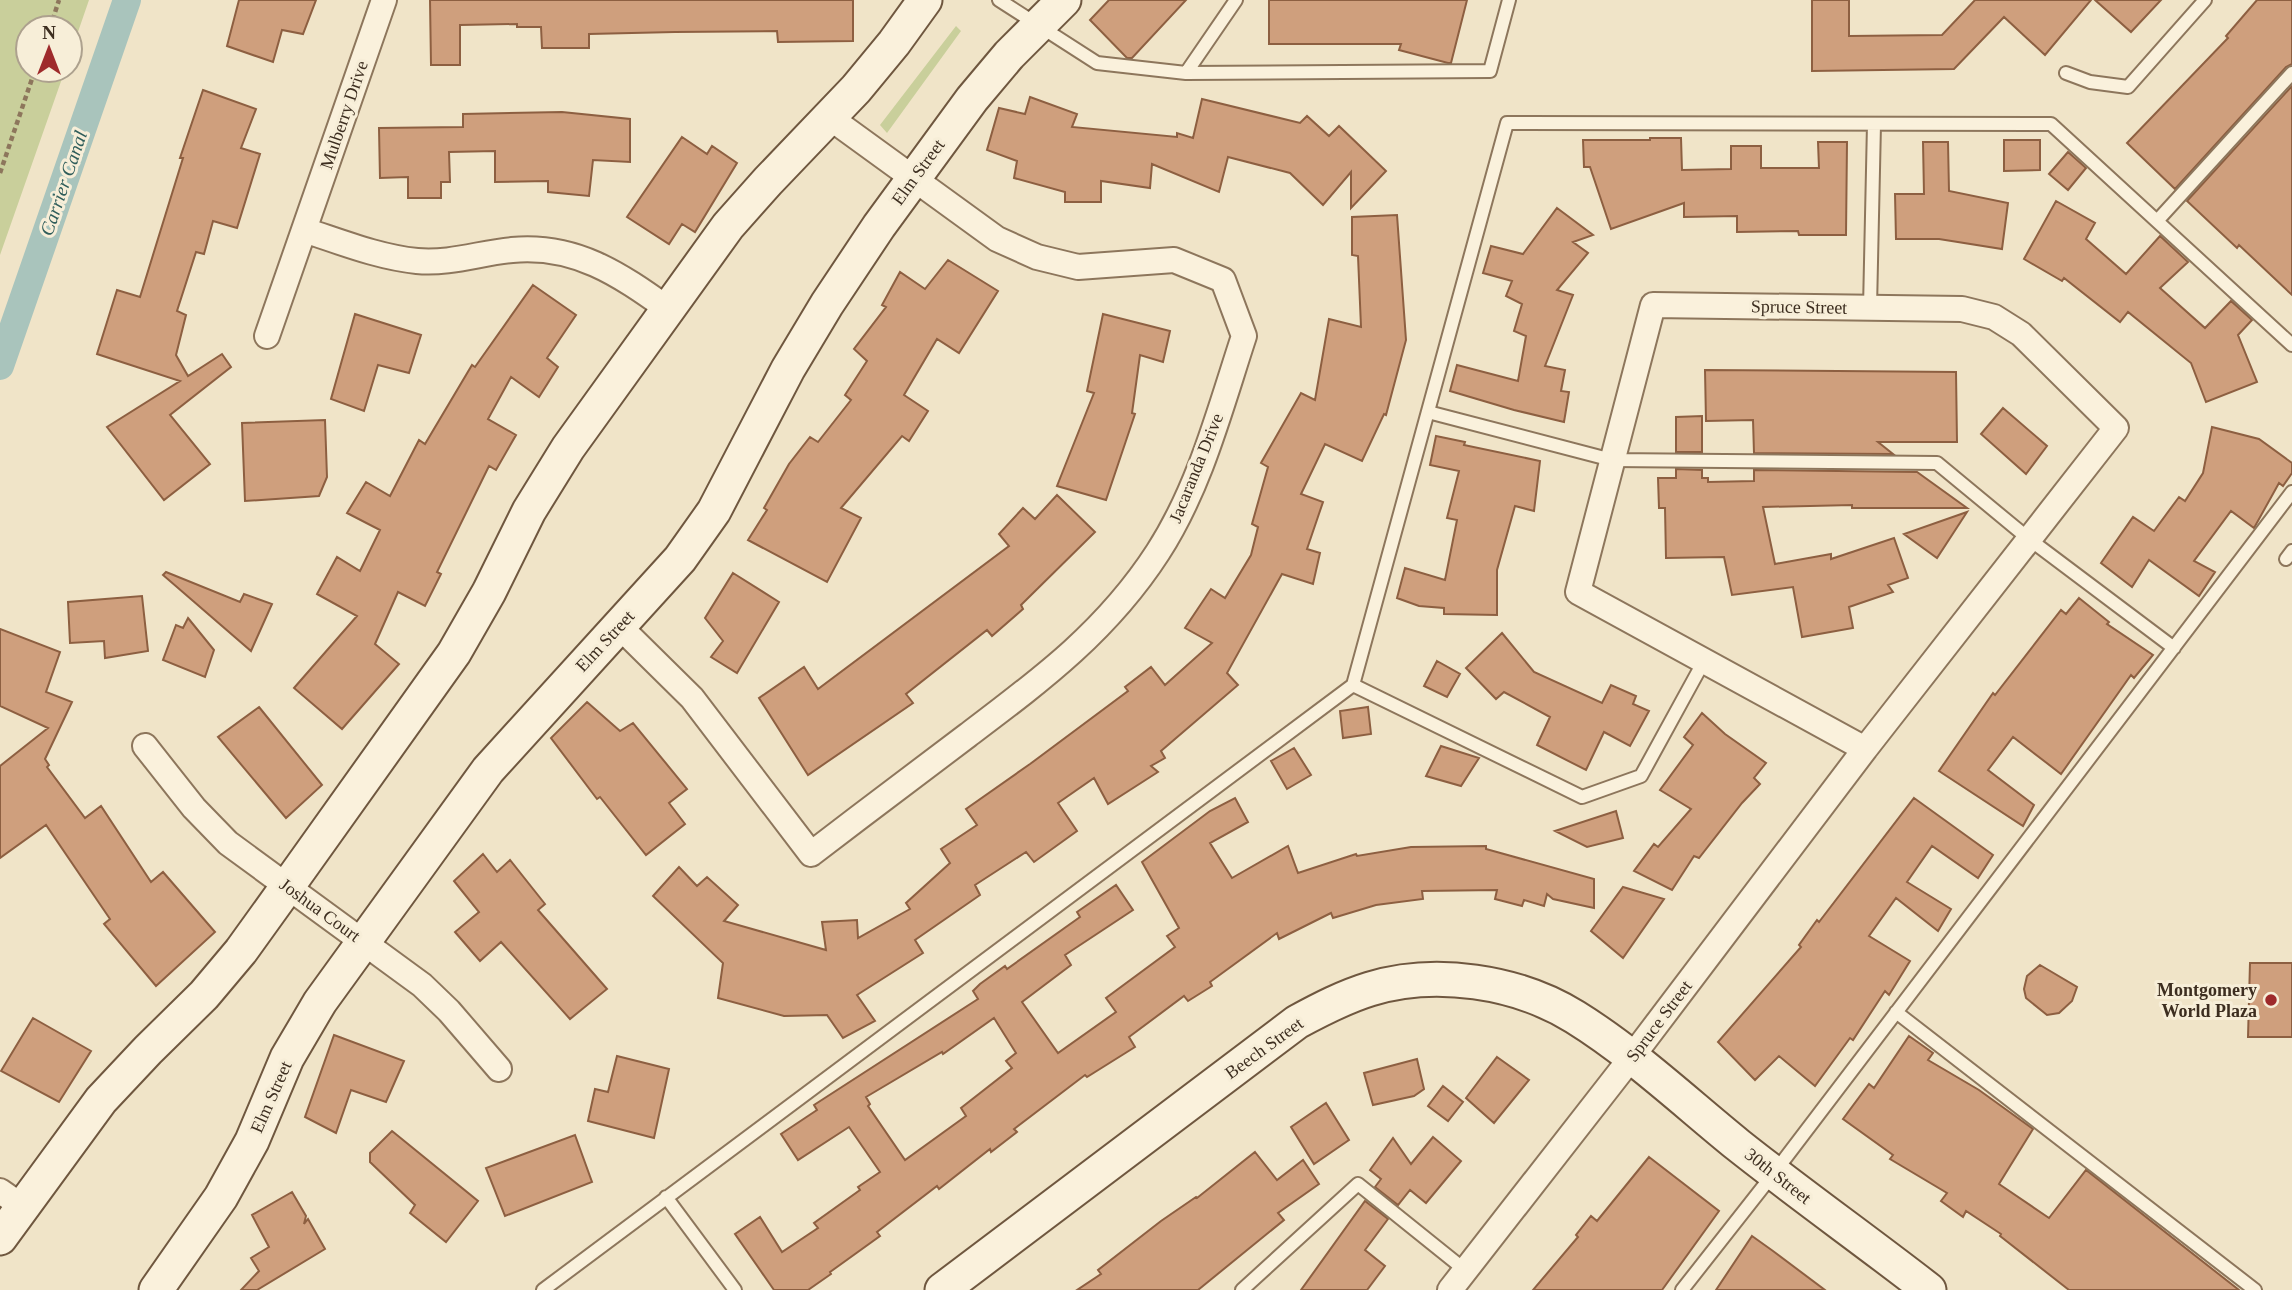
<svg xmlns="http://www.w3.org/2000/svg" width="2292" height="1290" font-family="'Times New Roman',serif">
	<rect width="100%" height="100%" fill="#f0e4c8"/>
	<!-- green -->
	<path fill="#c9cf9b" d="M0,0H89L70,55V28H28V70H65L0,255Z
		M956,26L961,31L887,133L880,125Z"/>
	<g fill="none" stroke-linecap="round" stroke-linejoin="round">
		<!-- canal -->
		<path stroke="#a9c4bc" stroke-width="28" d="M0,366L127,0"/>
	</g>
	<!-- building -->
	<path fill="#cf9f7d" stroke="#8d5f41" stroke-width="2" fill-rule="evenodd" d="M239,0H316L303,34L282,30L273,62L227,46Z
		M430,0H853V41L778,42L777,31L675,32L589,34V48H542L541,27H517V24L460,25V65H431Z
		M1109,0H1186L1132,58H1127L1090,20Z
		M1269,0H1467L1451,63H1448L1399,50L1401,44H1269Z
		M1812,0H1849V36L1942,35L1975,0H2091L2045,55L2004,17L1954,69L1812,71Z
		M2095,0H2161L2131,32Z
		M2257,0H2292V64L2286,67L2175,189L2127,143L2228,38L2226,36Z
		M2292,86V295L2239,245L2237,248L2187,201Z
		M203,90L256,109L241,148L260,154L237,228L213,221L204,254L196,252L177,311L186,315L176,355L188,376L222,354L231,367L170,415L210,464L164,500L107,427L180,381L97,354L117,290L140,297L183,158H180Z
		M1030,97L1077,114L1072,127L1177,137V133L1193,138L1202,99L1300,123L1307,116L1329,136L1339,126L1386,171L1351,208V172L1323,205L1290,173L1228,157L1219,192L1152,164L1150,188L1101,181V202H1065V192L1014,178L1017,161L987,150L999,108L1025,114Z
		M562,112L630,119V162L593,160L589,196L548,192V181L495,182V151L449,152L450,182H441V198H408V177L380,178L379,128L463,127V114Z
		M682,137L707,154L712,146L737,163L695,232L682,224L669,244L627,217Z
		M1650,138H1681L1682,170L1731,169V146H1761V168H1819L1818,142H1847L1846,235H1799L1798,231L1737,232V216L1684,217V203L1611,229L1590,167H1584L1583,140H1650Z
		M2004,140H2040V170L2004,171Z
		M1923,142H1948L1949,191L2008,203L2002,249L1939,239H1896L1895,194H1924Z
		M2068,152L2086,168L2068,190L2049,174Z
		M2056,201L2095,223L2086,239L2126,274L2160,236L2188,262L2160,288L2205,328L2231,301L2252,320L2238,335L2257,382L2206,402L2191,363L2128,312L2120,322L2064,278L2062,281L2024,259Z
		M1557,208L1593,235L1573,242L1588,253L1557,290L1573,295L1545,366L1565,370L1561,391L1569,392L1564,422L1514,410L1450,391L1457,365L1518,381L1526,336L1514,331L1522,304L1506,296L1512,281L1483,273L1491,246L1523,254Z
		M1397,215L1406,340L1386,415L1384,414L1362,461L1325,444L1301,494L1323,502L1307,549L1320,553L1313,584L1282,574L1227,673L1238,685L1161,751L1165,758L1151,766L1158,772L1108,804L1094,778L1058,803L1077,831L1034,862L1026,852L975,885L980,895L915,940L923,953L857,995L875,1021L843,1038L827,1015L784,1016L718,998L723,963L653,896L679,867L697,886L707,877L738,905L724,921L826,950L822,922L857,920L858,938L910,909L906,903L950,863L941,849L977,825L966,809L1030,764L1128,691L1125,687L1151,667L1165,685L1212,643L1185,628L1211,589L1225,598L1251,555L1258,527L1252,524L1268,467L1261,463L1301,393L1315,400L1329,319L1361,327L1358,256L1352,255V217Z
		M948,260L998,291L959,353L937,339L904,395L928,411L909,441L902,436L841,508L861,518L827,582L748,540L767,510L764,508L789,464L810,437L818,442L851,400L845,395L867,361L854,349L886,307L882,305L900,272L925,289Z
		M533,285L576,315L547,358L558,367L539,397L511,377L488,419L516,435L496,470L489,466L437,572L441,574L425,606L398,592L375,644L399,664L342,729L294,688L357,616L317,594L337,557L360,571L380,530L347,513L366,482L390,496L419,440L425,444L472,365L475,367Z
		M355,314L421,335L409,373L378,365L364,411L331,399Z
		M1103,314L1170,331L1163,362L1140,355L1132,413L1135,414L1106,500L1057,486L1094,393L1087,391Z
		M1705,370L1956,372L1957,442H1878L1893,454L1754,453L1753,420L1706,421Z
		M2003,408L2047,446L2026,474L1981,434Z
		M1702,416V452H1676V417Z
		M325,420L327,477L319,496L245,501L242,423Z
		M2212,427L2259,439L2292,463V473L2283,486L2279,483L2254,528L2231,511L2194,561L2215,572L2199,596L2149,560L2132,587L2101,563L2133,517L2154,531L2179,497L2185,501L2203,473Z
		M1436,436L1465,442L1464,445L1540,461L1534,511L1515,506L1497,570V615L1444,614V608L1419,606L1397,598L1405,568L1445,580L1457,520L1447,518L1459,471L1430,465Z
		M1676,469L1702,470V478H1708V482L1754,481V470L1917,472L1967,508H1852V505L1763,507L1775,564L1831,554V559L1894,538L1908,578L1888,585L1893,592L1849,607L1853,628L1802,637L1793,587L1732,595L1724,557L1666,558L1665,508H1659L1658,478H1676Z
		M1057,495L1095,532L1021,605L1023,609L992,636L987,630L906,694L913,703L808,775L759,698L804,667L818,689L1009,546L999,534L1023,508L1035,519Z
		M1967,512L1937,558L1904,534Z
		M166,572L240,602L244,594L272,604L251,651L163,575Z
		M733,573L779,602L737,673L711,657L723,641L705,618Z
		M142,596L148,651L105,658L104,641L70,643L68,602Z
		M2079,598L2109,622L2107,624L2153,655L2134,678L2131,675L2061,774L2013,737L1988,770L2034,805L2023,826L1939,771L1993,693L1995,695L2061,610L2066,614Z
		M188,618L214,650L205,677L163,660L176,625L183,628Z
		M0,629L60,652L46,692L72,702L45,759L49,765L47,767L85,818L101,806L151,882L163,872L215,932L156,986L104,924L110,919L46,825L0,858V766L48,728L0,706Z
		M1502,633L1534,672L1602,703L1611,685L1636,696L1633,704L1649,711L1630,746L1604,732L1586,770L1537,745L1550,717L1504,692L1496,699L1466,668Z
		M1437,661L1460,674L1447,697L1424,686Z
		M587,702L620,731L633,723L687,789L669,803L685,824L646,855L600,797L597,799L551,738Z
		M259,707L322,785L286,818L218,737Z
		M1368,707L1371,734L1343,738L1340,711Z
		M1702,713L1725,734L1766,763L1754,778L1760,784L1742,803L1699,858L1694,856L1672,890L1634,871L1654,844L1658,847L1691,809L1660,790L1693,745L1684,737Z
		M1441,746L1479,758L1461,786L1426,776Z
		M1294,748L1311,775L1287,789L1271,761Z
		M1235,798L1248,822L1210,843L1232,878L1288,846L1298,873L1356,854L1357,856L1411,847L1486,846V849L1594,879V908L1553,899L1547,894L1544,906L1524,900L1522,906L1495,899L1497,890L1422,891L1423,899L1376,905L1333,918L1331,913L1279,939L1277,933L1210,982L1212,986L1188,1001L1184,996L1129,1037L1135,1047L1087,1077L1085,1075L1014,1129L1017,1132L991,1152L990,1149L939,1189L937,1186L877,1232L880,1236L830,1272L831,1274L808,1290H774L735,1234L760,1217L782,1252L818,1228L814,1223L860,1190L858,1187L880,1172L849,1127L798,1160L781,1134L817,1110L814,1105L978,999L973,991L980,984L1005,966L1007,969L1080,917L1077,912L1116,885L1133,910L1065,955L1071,965L1022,1002L1058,1053L1116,1012L1106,998L1175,947L1167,936L1179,928L1142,862L1210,811ZM994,1018L1016,1053L1006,1061L1012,1068L961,1108L966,1116L905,1160L868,1106L870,1104L866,1097L942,1052L943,1054Z
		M1914,798L1993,855L1978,878L1932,846L1907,882L1951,909L1938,931L1896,898L1869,936L1910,961L1889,995L1885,991L1853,1040L1850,1038L1815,1086L1779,1056L1755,1080L1718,1042L1801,947L1799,945L1817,920L1819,922Z
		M1616,811L1623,838L1587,847L1555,831Z
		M483,854L497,872L510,860L545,904L538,910L607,989L570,1019L501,942L480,961L455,932L479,912L454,881Z
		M1623,887L1664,899L1623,958L1591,931Z
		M2250,963H2292V1037H2248Z
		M2040,965L2077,987L2072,1001L2059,1013L2047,1015L2026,998L2024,989L2027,976Z
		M33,1018L91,1051L59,1102L1,1071Z
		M334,1035L404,1061L386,1102L351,1090L336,1133L305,1117Z
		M1909,1036L1933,1053L1928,1060L1979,1090L2033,1129L1999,1184L2049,1218L2086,1170L2239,1290H2069L2000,1236L2001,1234L1966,1211L1963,1217L1941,1201L1947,1193L1890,1159L1893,1155L1843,1119L1869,1084L1874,1088Z
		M617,1056L669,1069L654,1138L588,1121L595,1089L608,1092Z
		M1497,1057L1529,1080L1494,1123L1466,1098Z
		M1417,1059L1424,1089L1414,1096L1373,1105L1364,1073Z
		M1443,1086L1463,1102L1448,1121L1428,1106Z
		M1326,1103L1349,1140L1314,1164L1291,1127Z
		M392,1131L478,1201L446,1242L410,1213L415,1205L370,1162V1153Z
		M575,1135L592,1182L505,1216L486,1168Z
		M1433,1137L1461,1161L1426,1203L1410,1190L1398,1205L1375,1187L1381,1179L1370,1170L1393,1138L1411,1164Z
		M1255,1152L1277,1180L1303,1160L1319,1184L1278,1213L1284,1220L1198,1290H1077L1101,1274L1098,1270L1161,1221L1196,1197L1197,1198Z
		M1649,1157L1719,1211L1662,1290H1533L1578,1237L1576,1235L1591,1216L1597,1221Z
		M292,1192L306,1216L304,1224L308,1219L325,1249L257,1290H241L259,1271L251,1258L269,1247L252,1215Z
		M1365,1201L1388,1219L1365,1250L1385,1266L1367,1290H1301Z
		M1752,1236L1773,1251L1825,1290H1716Z"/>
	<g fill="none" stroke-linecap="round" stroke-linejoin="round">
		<defs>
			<path id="lane" d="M999,0L1097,63L1186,73L1490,71L1509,0
				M1186,73L1236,0
				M2066,73L2090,82L2128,87L2205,0
				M2157,221L2292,73
				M1870,308L1874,124
				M1428,412L1612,460L1937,463L2029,539L2174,648
				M2286,559L2292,551
				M1353,685L1507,123L2051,124L2292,345
				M1896,1012L2255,1290
				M666,1197L735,1290
				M543,1290L1353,685L1582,797L1641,776L1704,661
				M1242,1290L1358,1184L1465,1270
				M1682,1290L1774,1173L2292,492"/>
			<path id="street" d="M304,230C341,242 378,257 417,261C450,264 480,253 512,250C575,244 619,274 668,309
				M1653,305L1962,309L1994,317L2021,334L2116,428L1865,749L1578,592Z
				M267,336L384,0
				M619,626L692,698L811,854C863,814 915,775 968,735C1041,680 1107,631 1158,552C1200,487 1220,409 1244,336L1223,280L1174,260L1078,267L1037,257L997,239L829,117
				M145,746L194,808L228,843L422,985L449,1011L499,1069
				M0,1191L23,1207
				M1450,1290L1631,1058L1865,749"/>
			<path id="secondary" d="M0,1238L101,1100L148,1050L204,995L241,951L287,887L454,653L489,592L529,511L568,448L728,226L768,181L856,89L894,43L925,0
				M156,1290L221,1197L252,1141L287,1058L320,1002L488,770L680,559L714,511L788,369L827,304L879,226L972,99L1009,55L1064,0
				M942,1290L1297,1022C1321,1009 1344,997 1370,989C1435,969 1517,981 1575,1017C1633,1053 1685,1102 1738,1145C1801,1195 1866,1241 1929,1290"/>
		</defs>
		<!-- lane casing -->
		<use href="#lane" stroke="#8d765c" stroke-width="16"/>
		<!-- street casing -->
		<use href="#street" stroke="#8d765c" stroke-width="28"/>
		<!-- secondary casing -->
		<use href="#secondary" stroke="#6f573f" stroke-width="37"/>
		<!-- path -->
		<path stroke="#8d765c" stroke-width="4.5" stroke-dasharray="5 3.5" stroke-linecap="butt" d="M50,28L59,0
			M0,173L35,70"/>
		<!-- lane -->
		<use href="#lane" stroke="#faf1dc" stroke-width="12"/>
		<!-- street -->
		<use href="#street" stroke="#faf1dc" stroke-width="24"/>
		<!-- secondary -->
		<use href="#secondary" stroke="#faf1dc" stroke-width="33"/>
	</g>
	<!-- markers -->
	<circle fill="#9e2a2b" stroke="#f7eed8" stroke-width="2.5" cx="2271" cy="1000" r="7"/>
	<g text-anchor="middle" stroke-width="6" stroke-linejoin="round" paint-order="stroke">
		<!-- street labels -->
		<g font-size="18" fill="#3d2e20" stroke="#f7eed8">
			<text transform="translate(344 115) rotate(-71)" y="6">Mulberry Drive</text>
			<text transform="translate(918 172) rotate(-54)" y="6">Elm Street</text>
			<text transform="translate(1799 307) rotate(1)" y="6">Spruce Street</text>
			<text transform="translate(1196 468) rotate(-68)" y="6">Jacaranda Drive</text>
			<text transform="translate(605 641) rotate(-47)" y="6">Elm Street</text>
			<text transform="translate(320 910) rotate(36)" y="6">Joshua Court</text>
			<text transform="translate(1659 1021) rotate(-53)" y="6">Spruce Street</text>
			<text transform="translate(1264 1048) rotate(-36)" y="6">Beech Street</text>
			<text transform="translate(271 1097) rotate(-66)" y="6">Elm Street</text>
			<text transform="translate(1778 1176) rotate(38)" y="6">30th Street</text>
		</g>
		<!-- poi labels -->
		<g font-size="18" font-weight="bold" fill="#3d2e20" stroke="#f7eed8" text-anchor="end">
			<text x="2257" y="996">Montgomery<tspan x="2257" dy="21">World Plaza</tspan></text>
		</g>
		<!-- water labels -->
		<g font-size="19" font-style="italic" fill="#2f5d5a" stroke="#f7eed8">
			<text transform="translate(63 183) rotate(-71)" y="7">Carrier Canal</text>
		</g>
	</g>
	<!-- north arrow -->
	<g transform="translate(49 49)"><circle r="33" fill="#f7eed8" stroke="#ada18e" stroke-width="2"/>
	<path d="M0-5L12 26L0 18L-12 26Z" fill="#9e2a2b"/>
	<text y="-10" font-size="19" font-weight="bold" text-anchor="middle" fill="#3d2e20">N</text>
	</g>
</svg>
